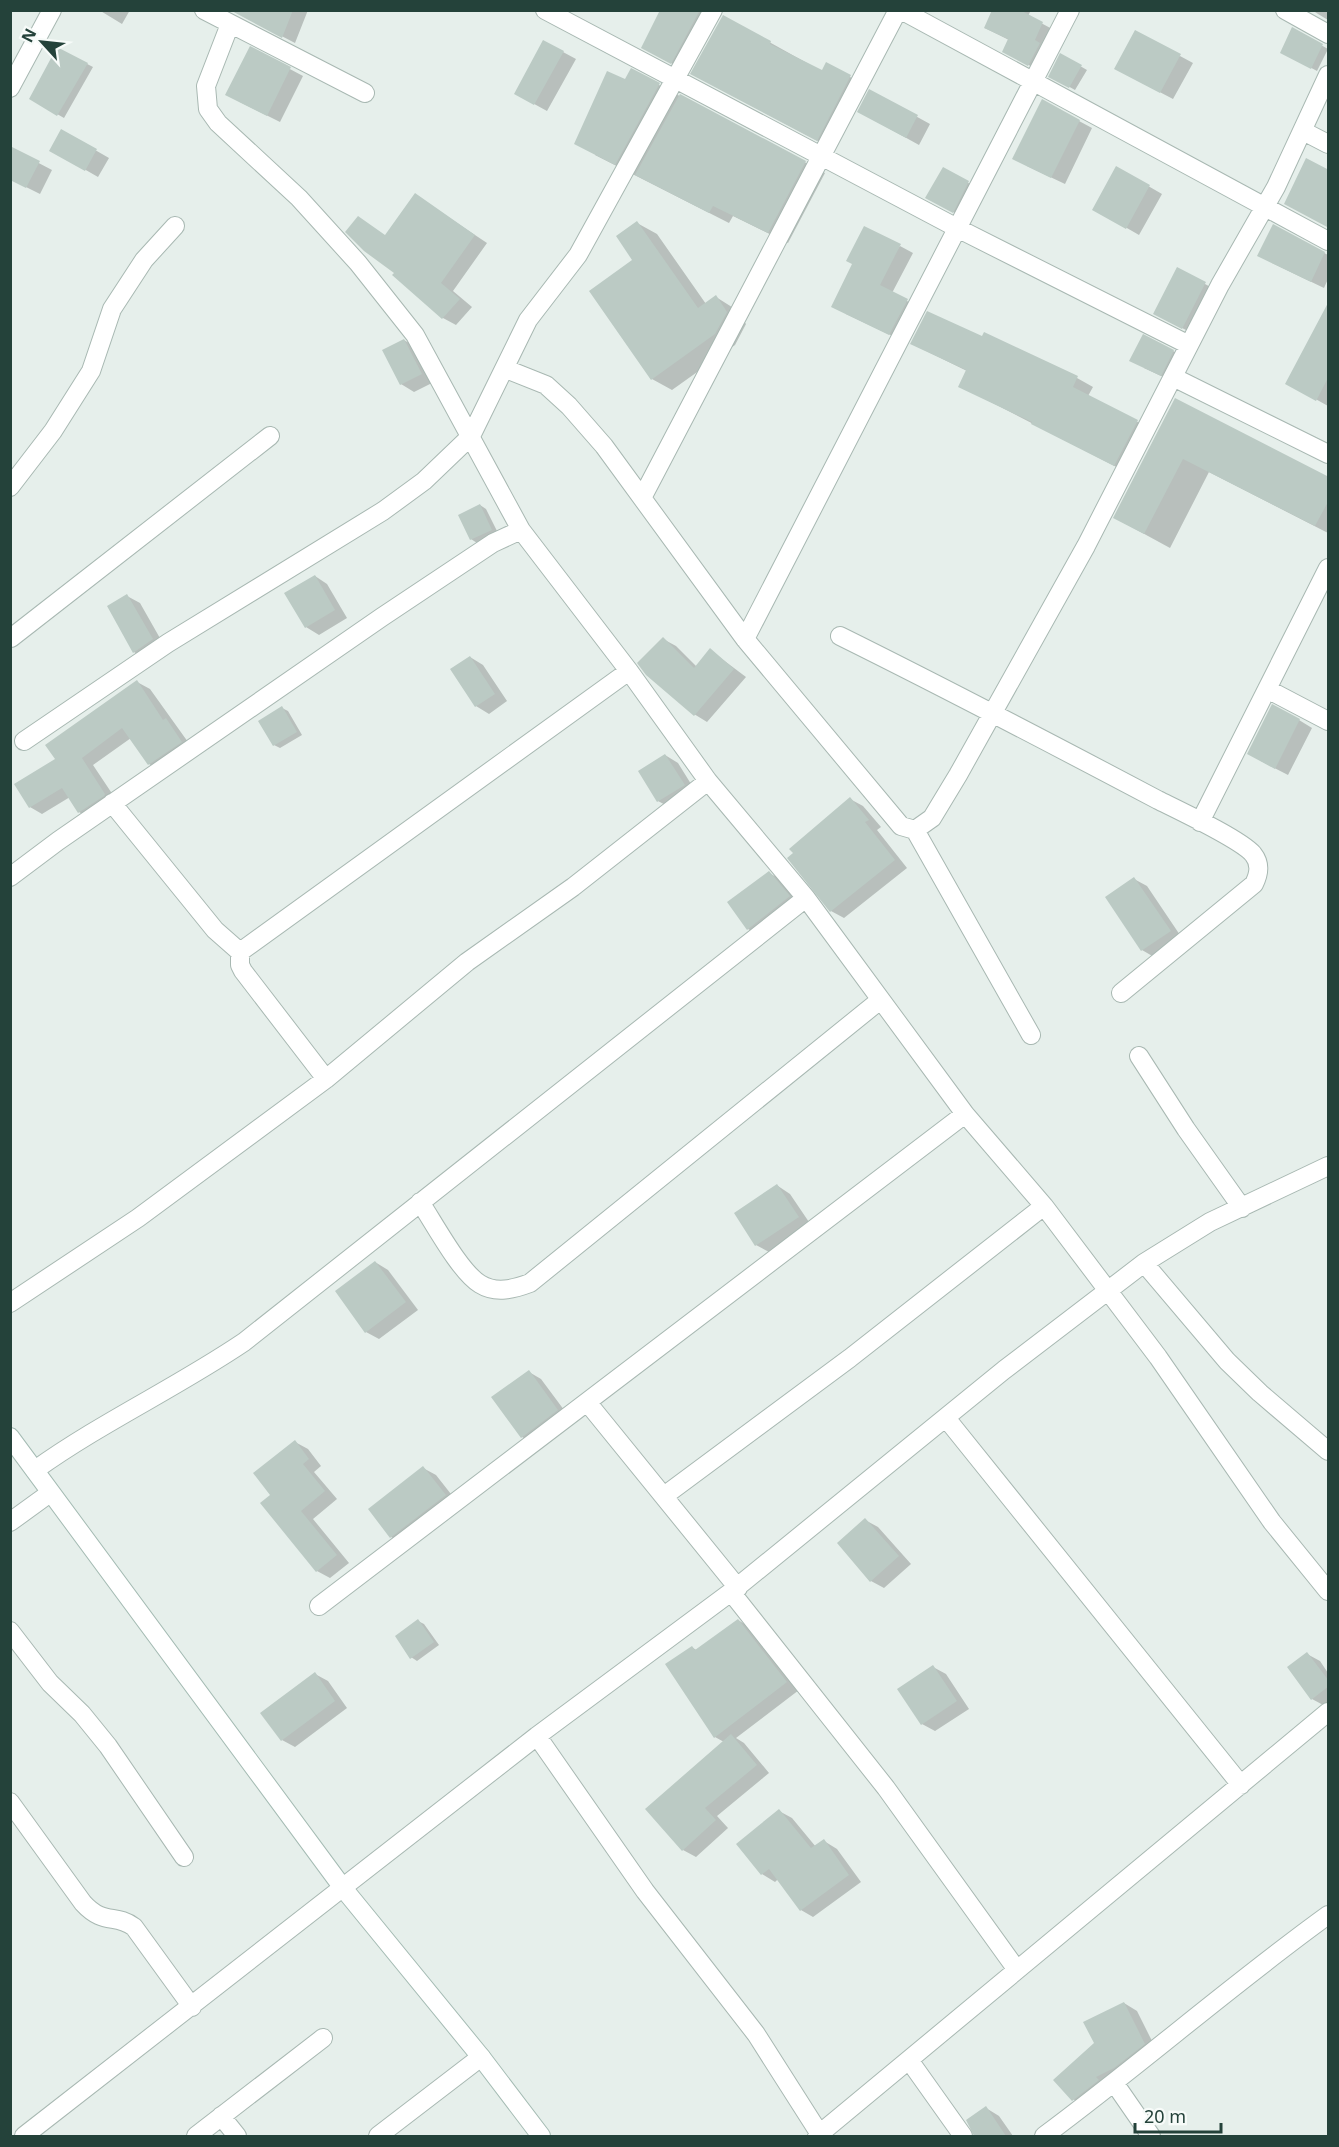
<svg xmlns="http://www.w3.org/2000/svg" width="1339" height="2147" font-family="'Noto Sans',sans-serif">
	<rect width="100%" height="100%" fill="#e6efeb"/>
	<!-- shadow -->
	<path fill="#0003" d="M99,10H130L122,24Z
		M231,10H308L295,43Z
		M662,10H718L684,70L656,55Z
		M994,10H1031L1028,16L1054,30L1041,72L1004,51L1009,40L985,28Z
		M1312,10H1328V20L1318,14Z
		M724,17L823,72L827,64L866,86L833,149L709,83Z
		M1294,30L1328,49L1317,71L1282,52Z
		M250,48L303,76L280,122L240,102Z
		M58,49L93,67L64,118L31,99Z
		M563,52L576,59L547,111L516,94Z
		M1061,55L1087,70L1075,90L1050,76Z
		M1180,56L1193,63L1173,99L1129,76Z
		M626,81L659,85L825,173L788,243L733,216L729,223L595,155Z
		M870,91L930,124L919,145L872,119Z
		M1079,121L1092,128L1065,184L1027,166Z
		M62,131L109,158L98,177L51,150Z
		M10,148L52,170L40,194L10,179Z
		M1117,168L1162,194L1139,235L1094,209Z
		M943,169L981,190L966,219L940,205Z
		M415,195L487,243L453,291L472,307L456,325L443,318L394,275L396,273L386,236Z
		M637,223L657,234L706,304L716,297L735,309L746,324L735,345L672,390L652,379L634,260Z
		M1273,226L1328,255V279L1324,288L1272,263Z
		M900,246L913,253L892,293L920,308L903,341L846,314Z
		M1177,269L1218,291L1196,335L1168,321Z
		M984,334L1077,378L1093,387L1088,396L1153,430L1130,474L960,386L967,371L912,344L983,338Z
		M1328,337V406L1287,383Z
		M404,340L417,348L434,382L414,392L401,384Z
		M1173,351L1186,359L1174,382L1144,368Z
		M1175,400L1328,478V533L1209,472L1170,548L1115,518Z
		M480,505L486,509L498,533L477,543L471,539Z
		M315,576L327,584L347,618L319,635L306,627Z
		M127,596L140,603L165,647L147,660L134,652Z
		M663,639L676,646L697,667L710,650L746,677L707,722L694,714Z
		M470,657L483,665L507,701L489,714L476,706Z
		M137,682L150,689L193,749L161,771L149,764L131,738L93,765L117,801L91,819L79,812L70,797L42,814L30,807L57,759Z
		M282,708L288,711L302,735L280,748L274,745Z
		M1299,720L1312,728L1288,775L1261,761Z
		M665,755L678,763L696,792L671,808L658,801Z
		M850,799L863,806L881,827L877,830L907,868L844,918L831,911Z
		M769,873L782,880L802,904L761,936L748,929Z
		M1134,879L1147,886L1182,938L1154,957L1142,950Z
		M778,1186L790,1194L811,1225L769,1252L756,1245Z
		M375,1262L388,1270L418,1310L379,1339L366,1332Z
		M529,1372L541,1379L570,1418L535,1444L522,1437Z
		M295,1442L308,1449L321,1466L314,1472L337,1499L313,1519L349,1563L330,1578L317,1571L272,1495Z
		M423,1468L436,1475L458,1503L404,1544L391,1537Z
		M865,1520L878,1527L911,1564L884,1588L871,1581Z
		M738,1620L751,1628L799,1690L736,1738L744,1743L769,1773L717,1816L728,1828L696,1857L683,1850L724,1742L715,1737L693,1648L698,1651Z
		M418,1621L424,1624L439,1645L417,1661L411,1657Z
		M1307,1654L1320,1661L1328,1673V1703L1325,1706L1312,1699Z
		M933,1667L946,1674L969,1709L935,1731L922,1724Z
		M315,1674L328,1681L347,1708L295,1747L282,1740Z
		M779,1811L792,1818L816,1847L824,1841L837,1849L861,1882L813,1917L801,1910L778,1879L775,1882L762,1874Z
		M1124,2003L1137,2011L1157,2051L1086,2107L1073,2099L1096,2043Z
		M986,2108L999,2116L1013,2136H975Z"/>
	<!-- building -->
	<path fill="#bbcac4" d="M230,10H293L282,38Z
		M660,10H700L671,64L641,48Z
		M992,10H1020L1043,22L1035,40L1040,43L1028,66L1002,52L1008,39L984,28Z
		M723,15L771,41L770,44L822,70L826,62L851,75L817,141L690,74Z
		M1292,27L1323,44L1311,69L1280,53Z
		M1135,30L1181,54L1160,93L1114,69Z
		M543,40L564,51L534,105L514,94Z
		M250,46L291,67L267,116L225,95Z
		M57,47L88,63L57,116L29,99Z
		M1060,53L1082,65L1069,88L1048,77Z
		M631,68L660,83L615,165L574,144L607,71L625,79Z
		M869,89L918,115L906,138L857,112Z
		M680,94L806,161L768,233L713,206L709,213L635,175Z
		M1042,99L1080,120L1051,178L1012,159Z
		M61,129L97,149L85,171L49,151Z
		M10,146L40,161L26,188L10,180Z
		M1306,158L1329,170V228L1284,204Z
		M1116,166L1150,185L1126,229L1092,210Z
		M943,167L969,181L953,213L925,198Z
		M415,193L475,235L441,283L460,299L442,319L392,275L394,273L364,251L345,232L358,216L385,235Z
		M637,221L698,308L716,295L727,312L715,334L651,380L589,291L632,260L616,236Z
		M1273,224L1325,252L1311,282L1257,256Z
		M864,226L901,244L880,285L908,299L889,335L831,307L852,264L846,261Z
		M1177,267L1206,282L1182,329L1153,314Z
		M1329,301V376L1316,401L1285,384Z
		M927,311L982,336L984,332L1078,376L1073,387L1138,420L1114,466L1031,424L1032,422L958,387L966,370L910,344Z
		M1143,334L1174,350L1161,376L1129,361Z
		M404,339L422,374L400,385L382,350Z
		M1175,398L1329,477V500L1315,526L1183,459L1144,534L1113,518Z
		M480,504L492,530L470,540L458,515Z
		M315,575L335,610L305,628L284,593Z
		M127,594L153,639L133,653L107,606Z
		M663,637L694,668L710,648L734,669L694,716L646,675L637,663Z
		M470,656L495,694L475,707L450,669Z
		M137,680L163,720L166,718L182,742L148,765L122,728L82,758L105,794L104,796L78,813L62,788L29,808L14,784L55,759L45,745Z
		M1272,704L1300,719L1275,769L1247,754Z
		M282,706L297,732L273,746L258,721Z
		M665,754L685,785L657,802L638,771Z
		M850,797L869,820L865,822L895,860L830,912L787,858L793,853L789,849Z
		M769,871L790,896L747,930L727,902Z
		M1134,877L1171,931L1141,951L1105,897Z
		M777,1184L799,1217L755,1246L734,1213Z
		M375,1261L406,1302L365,1333L335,1291Z
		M529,1370L558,1410L521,1438L491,1397Z
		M295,1440L309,1459L303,1464L325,1491L301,1511L337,1555L316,1572L260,1503L270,1495L253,1473Z
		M423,1466L446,1495L390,1538L368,1509Z
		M865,1518L899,1556L870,1582L837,1543Z
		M418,1619L434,1642L410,1659L395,1636Z
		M738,1619L787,1682L714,1738L665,1664L692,1646L695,1650Z
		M1307,1652L1329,1681V1686L1311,1700L1287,1667Z
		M933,1665L957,1701L921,1725L897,1689Z
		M315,1672L335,1701L281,1741L260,1713Z
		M731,1734L757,1765L705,1808L716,1820L682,1851L645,1809Z
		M779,1809L811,1848L824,1839L849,1875L800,1911L769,1869L761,1875L736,1844Z
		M1124,2002L1145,2044L1114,2068L1096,2077L1099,2080L1072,2101L1053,2080L1094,2043L1083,2022Z
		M986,2106L1006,2136H974L966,2120Z"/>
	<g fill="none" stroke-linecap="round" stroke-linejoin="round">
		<defs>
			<path id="street" d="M204,10L365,93
				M545,10L959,229L1189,345
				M901,10L1328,241
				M1285,10L1328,34
				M230,24L206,86L208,109L218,123L299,198L358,263L415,335L521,530L629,671L708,781L806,898L965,1114L1044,1206L1158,1357L1272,1522L1328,1591
				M10,88L52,10
				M1303,131L1328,144
				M506,369L546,385L569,406L604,446L745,639L901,826L915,830L932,818L958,775L1086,546L1220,285L1276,187L1328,75
				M1173,377L1328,454
				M10,487L53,431L91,371L112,309L144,260L175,226
				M643,496L898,10
				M840,636C947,689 1052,744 1158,800C1178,810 1240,839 1253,854C1261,864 1259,874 1254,884L1121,993
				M11,638L270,436
				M745,639L1070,10
				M1267,689L1328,721
				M24,741L168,643L383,511L424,481L471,436L528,320L578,255L713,10
				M112,803L215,930L240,952
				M1200,822L1328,568
				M915,830L1031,1035
				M10,877L58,841L382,617L493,543L521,530
				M1139,1056L1186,1129L1242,1208
				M326,1079L243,971L240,965V952L629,671
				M420,1202C434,1223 460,1272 480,1284C496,1294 514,1289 530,1283L879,1001
				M1144,1263L1227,1361L1260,1393L1328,1451
				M10,1303L138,1218L326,1079L467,962L573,887L708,781
				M587,1402L738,1588
				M946,1418L1241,1785
				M35,1470C102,1422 176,1388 244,1342L806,898
				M664,1496L850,1358L1044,1206
				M10,1522L50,1493
				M731,1592L886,1788L1017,1970
				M319,1606L965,1114
				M10,1631L50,1683L82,1714L108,1746L184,1857
				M537,1736L645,1891L756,2034L821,2136
				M10,1802L83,1903C104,1926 115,1913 134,1927L192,2007
				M909,2060L963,2136
				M1115,2084L1151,2136
				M221,2116L237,2136
				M24,2136L537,1736L731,1592L1004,1370L1144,1263L1210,1222L1328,1166
				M196,2136L323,2038
				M378,2136L481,2057
				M817,2136L1328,1712
				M1044,2136C1140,2065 1231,1985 1328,1915"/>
			<path id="secondary" d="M10,1437L343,1888L481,2057L541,2136"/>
		</defs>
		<!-- street casing -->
		<use href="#street" stroke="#a8b8b2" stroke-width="20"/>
		<!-- secondary casing -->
		<use href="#secondary" stroke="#a4bbb3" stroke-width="20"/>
		<!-- street -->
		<use href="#street" stroke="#fff" stroke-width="18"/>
		<!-- secondary -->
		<use href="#secondary" stroke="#fff" stroke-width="18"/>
	</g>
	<!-- border -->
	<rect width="1339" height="2147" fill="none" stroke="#24423a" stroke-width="24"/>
	<!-- north arrow -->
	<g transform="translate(42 42) rotate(297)" stroke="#f7fbf9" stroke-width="4.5" paint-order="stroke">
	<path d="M0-4.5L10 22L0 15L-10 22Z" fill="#24423a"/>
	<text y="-9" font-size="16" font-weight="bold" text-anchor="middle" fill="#24423a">N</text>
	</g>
	<!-- scale -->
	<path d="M1135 2123v9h86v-9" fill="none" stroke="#24423a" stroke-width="3"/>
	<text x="1144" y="2123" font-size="18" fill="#24423a" stroke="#f7fbf9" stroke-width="4.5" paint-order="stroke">20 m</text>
</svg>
